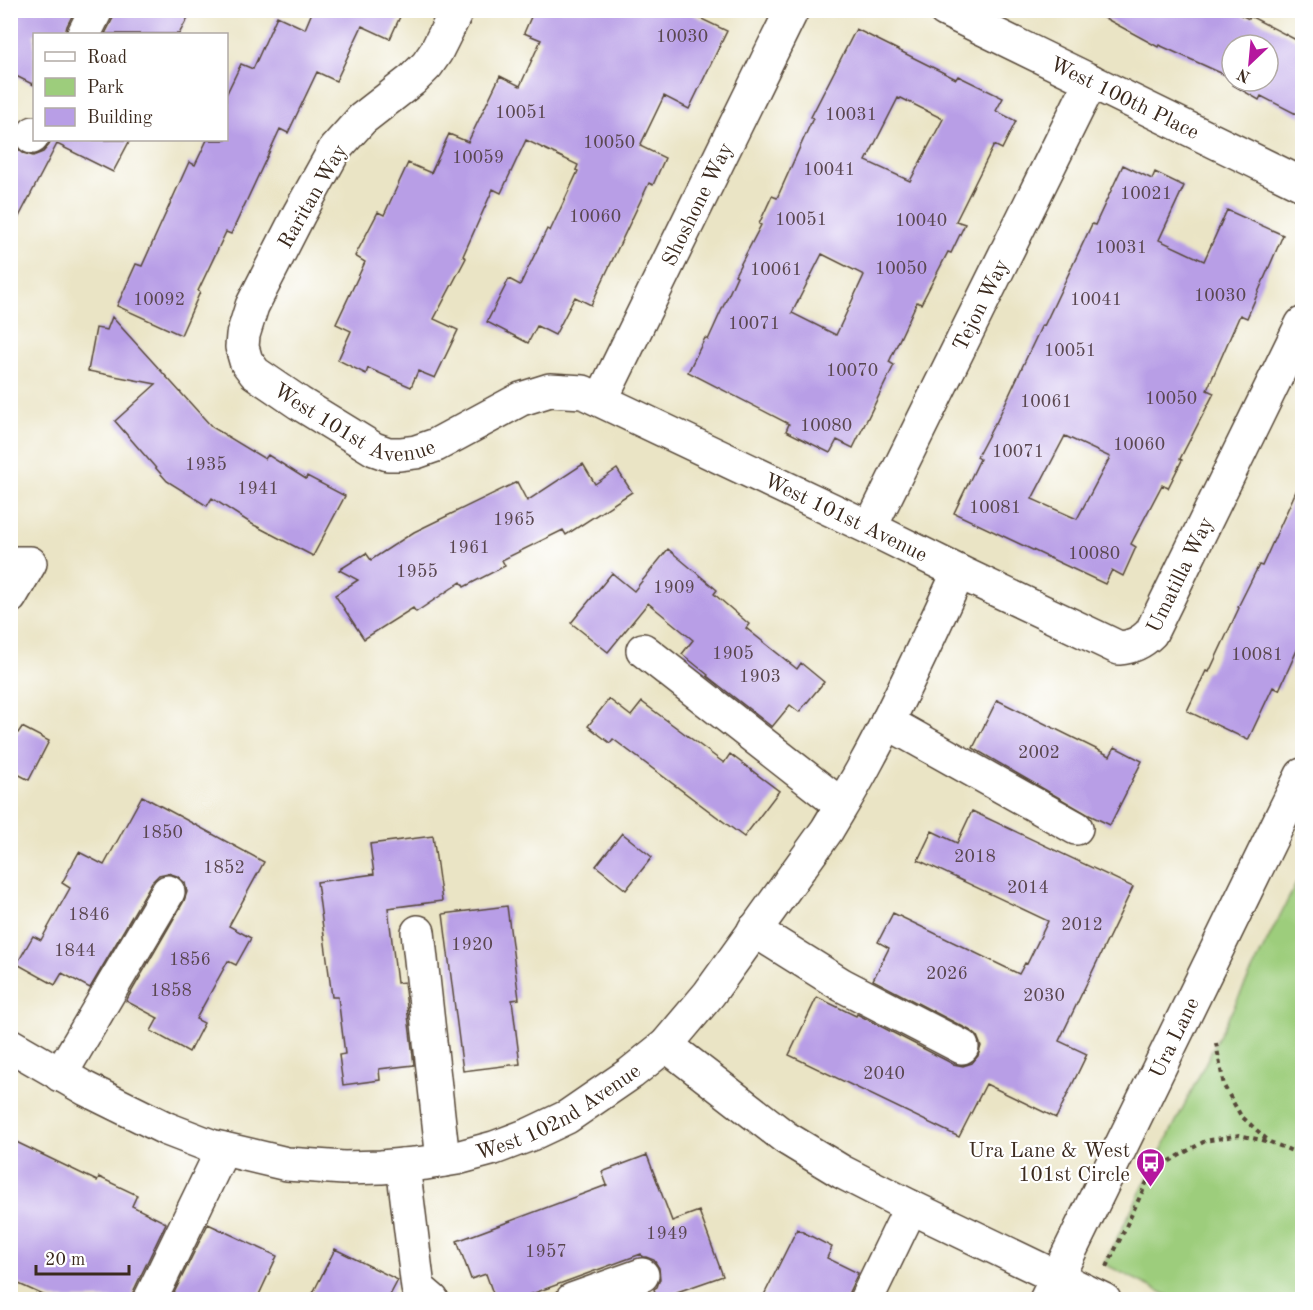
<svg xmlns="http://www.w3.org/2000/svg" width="1313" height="1310" font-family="'Old Standard TT',serif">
	<rect width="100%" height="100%" fill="#fff"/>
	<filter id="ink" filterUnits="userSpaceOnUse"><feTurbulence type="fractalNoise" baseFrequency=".0167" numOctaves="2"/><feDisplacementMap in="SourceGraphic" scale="12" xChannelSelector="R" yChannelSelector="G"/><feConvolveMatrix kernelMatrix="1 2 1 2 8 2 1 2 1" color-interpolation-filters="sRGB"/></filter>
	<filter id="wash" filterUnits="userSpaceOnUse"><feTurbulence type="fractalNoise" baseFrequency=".008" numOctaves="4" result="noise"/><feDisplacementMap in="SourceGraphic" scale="24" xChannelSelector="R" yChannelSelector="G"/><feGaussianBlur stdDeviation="1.35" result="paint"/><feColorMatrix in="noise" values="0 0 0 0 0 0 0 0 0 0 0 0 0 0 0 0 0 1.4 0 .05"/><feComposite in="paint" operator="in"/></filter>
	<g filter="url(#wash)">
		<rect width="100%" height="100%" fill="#eae4c5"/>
		<!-- green -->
		<path fill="#9dcd7c" stroke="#6c7c4d" stroke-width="1.5" d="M1302,872V1299H1175L1104,1264Z"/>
		<g id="blocks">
			<!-- building -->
			<path fill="#b89ee6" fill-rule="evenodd" d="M10,10H75L67,26L65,34H34V85L10,73Z
				M114,10H192L179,34H105L113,18Z
				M313,10H403L390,39L362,26L336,81L317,72L288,133L280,129L231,234L226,232L198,291L200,292L181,335L117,306L136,264L142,266L189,162L195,165L207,140H226V95L241,64L253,69L277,16L305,29Z
				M534,10H683L727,31L689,109L664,96L640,146L665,158L653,185L649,183L591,305L575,297L555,335L537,326L528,343L487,322L509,279L520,285L547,229L550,231L578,171L576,170L578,165L526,140L501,193L493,189L463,256L466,258L434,319L458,330L435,378L418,371L411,387L368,368L366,374L338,360L351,331L336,324L365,262L355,256L378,212L384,215L408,163L431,173L449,134L468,142L500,76L520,86L541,40L524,33Z
				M1090,10H1230L1249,19L1250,16L1302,43V117L1261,96L1259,100L1233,85L1235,81H1268V45H1232V78L1159,45L1158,47Z
				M856,29L956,79L958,76L1003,98L996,111L1016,121L1002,149L994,145L956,221L965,224L951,253L948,252L921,304L917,302L889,362L894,365L853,448L837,440L830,453L786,431L789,424L688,372L705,338L708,340L737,276L735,275L761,225L759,224L772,196L777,198L813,118L811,117ZM898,98L900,99L901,98L943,119L910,181L866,161ZM822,254L864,275L836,335L792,313Z
				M10,140H14L17,148L23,153L33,156L43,152L49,145L51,140H130L113,172L57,144L10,234Z
				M1123,165L1152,179L1155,172L1184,186L1159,240L1204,261L1227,210L1283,235L1247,318L1240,315L1207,390L1214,393L1180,459L1182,460L1168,488L1162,485L1131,544L1136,547L1123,576L1112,570L1105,584L954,513L980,459L977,457L995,423H996L1033,344L1042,325L1044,326L1092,224L1095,225ZM1065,436L1110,457L1077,519L1032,499Z
				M112,317L212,427L265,459L268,455L306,479L307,476L345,496L313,556L252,524L212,498L207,506L167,481L115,421L156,384L88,371L96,328L107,330Z
				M583,464L595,484L617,469L632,492L566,535L563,530L502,560L505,566L464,587L461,582L416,612L413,608L364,639L335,595L358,580L339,570L366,553L371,560L414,532L517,482L527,501Z
				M1302,478V639L1279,690L1273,687L1248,740L1187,711L1206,671L1209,672L1239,608L1238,607L1259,565L1262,566Z
				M668,549L717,590L714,594L749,624L746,628L797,669L801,663L824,682L799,712L790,705L772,727L707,676L708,675L682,654L693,640L648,603L608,652L571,623L612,573L634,591Z
				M609,699L631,716L642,702L724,763L730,754L779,791L744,837L613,739L610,743L588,726Z
				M997,700L1110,756L1115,747L1142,761L1110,825L1087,814L973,748Z
				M22,727L49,741L29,780L10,770V729L18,733Z
				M142,796L264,862L229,926L251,938L236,965L228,961L196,1019L204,1023L189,1052L151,1031L158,1018L126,1001L184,901L187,892L185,883L177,876L168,873L159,875L152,882L90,988L62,973L55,985L17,964L33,936L41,940L70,888L62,883L79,852L104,865Z
				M972,811L1133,887L1059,1041L1087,1054L1056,1118L986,1084L959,1137L789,1055L817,997L856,1016L857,1014L953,1064L963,1066L972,1063L978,1056L981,1046L977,1036L971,1031L873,980L889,948L878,942L893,913L1019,974L1025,963L1027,964L1048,921L918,860L932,831L957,843Z
				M622,833L652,857L626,890L596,866Z
				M433,836L442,901L388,908L397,983L404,982L414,1065L379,1069L380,1080L343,1085L339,1055L345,1054L338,997H332L317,882L374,874L370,844Z
				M507,906L519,999L512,1000L520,1064L463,1071L443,914Z
				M10,1139L97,1181L99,1177L137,1195L132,1206L166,1223L133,1292L132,1299H52L10,1280Z
				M647,1155L672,1221L699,1211L723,1276L657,1299L654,1289L657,1287L660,1279L659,1268L654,1260L646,1257H642L641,1254L518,1299H495L486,1274L471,1279L457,1241L607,1185L602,1172Z
				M208,1224L277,1256L257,1299H171Z
				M797,1229L832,1247L827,1258L858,1273L849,1292L848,1299H762Z
				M335,1249L398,1280L388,1299H310Z"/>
		</g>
	</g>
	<g filter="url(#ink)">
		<use href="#blocks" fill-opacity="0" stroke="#554637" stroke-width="1.5"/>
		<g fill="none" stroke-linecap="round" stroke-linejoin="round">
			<defs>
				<g id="minor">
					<path id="s1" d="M457,10L436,52L427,65L412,80L362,119L335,149L299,214L252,306L243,335L242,347L246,361L255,373L299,403L374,449L388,454H400L416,452L436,445L521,399L550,390L583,392L870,528L959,572L1119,648C1132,647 1141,643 1151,633L1302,324"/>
					<path id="s2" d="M945,10L1302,184"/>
					<path d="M84,34L96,10"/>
					<path d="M32,137L34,133"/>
					<path id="s3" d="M601,400L792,10"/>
					<path id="s4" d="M870,528L1091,81"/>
					<path d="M10,563H30L10,597"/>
					<path d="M643,650L841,805"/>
					<path d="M887,722L1076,828"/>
					<path d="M754,930L842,985L962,1047"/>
					<path d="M418,932L443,1160"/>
					<path id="s5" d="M10,1045L86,1089L167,1129L211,1146L287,1164L344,1168L381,1167L426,1163L457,1158L494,1148L531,1134L567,1117L631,1073L666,1045L709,994L827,830C840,808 854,786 866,763C900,701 929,636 959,572"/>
					<path d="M666,1045L786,1138L842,1172L911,1207L1104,1300"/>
					<path d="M60,1075L168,892"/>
					<path d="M403,1165L418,1288L432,1300"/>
					<path d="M150,1300L223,1149"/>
					<path d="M572,1300L642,1275"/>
					<path d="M866,1300L911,1207"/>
					<path id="s6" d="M1046,1300L1302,775"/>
				</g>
			</defs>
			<!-- minor casing -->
			<use href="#minor" stroke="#554637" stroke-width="36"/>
			<!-- path -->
			<path stroke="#554637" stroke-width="4" stroke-dasharray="4.5 4.5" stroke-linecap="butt" d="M1216,1043L1224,1086L1241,1116L1270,1142L1302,1155
				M1107,1267L1152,1171L1205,1141L1239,1135L1270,1142"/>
			<!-- minor -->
			<use href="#minor" stroke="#fff" stroke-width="33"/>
		</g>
	</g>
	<!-- icons -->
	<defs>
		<symbol id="bus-pin" viewBox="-11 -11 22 30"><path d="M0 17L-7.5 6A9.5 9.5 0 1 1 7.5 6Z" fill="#b5179e" stroke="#fff"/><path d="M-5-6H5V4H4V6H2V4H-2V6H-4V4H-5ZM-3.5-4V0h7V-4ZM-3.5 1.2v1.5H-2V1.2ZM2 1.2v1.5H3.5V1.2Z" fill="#fff"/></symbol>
	</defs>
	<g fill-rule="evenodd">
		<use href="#bus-pin" x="1134" y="1146" width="33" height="45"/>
	</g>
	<g text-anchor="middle" stroke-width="4.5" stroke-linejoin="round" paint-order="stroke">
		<!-- number labels -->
		<g font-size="18" fill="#5a4750">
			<text x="682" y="42">10030</text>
			<text x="521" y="118">10051</text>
			<text x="851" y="120">10031</text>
			<text x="609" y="148">10050</text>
			<text x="478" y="163">10059</text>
			<text x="829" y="175">10041</text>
			<text x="1146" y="199">10021</text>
			<text x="595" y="222">10060</text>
			<text x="801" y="225">10051</text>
			<text x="921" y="226">10040</text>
			<text x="1121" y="253">10031</text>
			<text x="901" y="274">10050</text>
			<text x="776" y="275">10061</text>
			<text x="1220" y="301">10030</text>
			<text x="159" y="305">10092</text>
			<text x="1096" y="305">10041</text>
			<text x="754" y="329">10071</text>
			<text x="1070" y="356">10051</text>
			<text x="852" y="376">10070</text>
			<text x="1171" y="404">10050</text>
			<text x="1046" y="407">10061</text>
			<text x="826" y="431">10080</text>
			<text x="1139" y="450">10060</text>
			<text x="1018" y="457">10071</text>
			<text x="206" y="470">1935</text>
			<text x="258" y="494">1941</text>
			<text x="995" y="513">10081</text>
			<text x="514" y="525">1965</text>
			<text x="469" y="553">1961</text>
			<text x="1094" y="559">10080</text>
			<text x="417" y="577">1955</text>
			<text x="674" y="593">1909</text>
			<text x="733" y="659">1905</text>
			<text x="1257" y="660">10081</text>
			<text x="760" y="682">1903</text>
			<text x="1039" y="758">2002</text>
			<text x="162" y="838">1850</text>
			<text x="975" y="862">2018</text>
			<text x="224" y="873">1852</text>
			<text x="1028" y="893">2014</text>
			<text x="89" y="920">1846</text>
			<text x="1082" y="930">2012</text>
			<text x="472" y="950">1920</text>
			<text x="75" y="956">1844</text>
			<text x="190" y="965">1856</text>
			<text x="947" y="979">2026</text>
			<text x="171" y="996">1858</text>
			<text x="1044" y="1001">2030</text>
			<text x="884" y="1079">2040</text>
			<text x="667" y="1239">1949</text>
			<text x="546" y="1257">1957</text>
		</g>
		<!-- street labels -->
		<g font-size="21" fill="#3b2a1e" stroke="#fff">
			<text dy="7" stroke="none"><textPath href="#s2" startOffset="200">West 100th Place</textPath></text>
			<text transform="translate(312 196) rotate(-60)" y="7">Raritan Way</text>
			<text dy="7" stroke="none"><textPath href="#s3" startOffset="218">Shoshone Way</textPath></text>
			<text dy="7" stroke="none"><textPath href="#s4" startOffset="249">Tejon Way</textPath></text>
			<text dy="7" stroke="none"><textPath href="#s1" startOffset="552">West 101st Avenue</textPath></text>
			<text dy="7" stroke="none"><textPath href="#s1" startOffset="1094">West 101st Avenue</textPath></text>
			<text dy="7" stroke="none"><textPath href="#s1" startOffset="1498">Umatilla Way</textPath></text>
			<text dy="7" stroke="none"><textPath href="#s6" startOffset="292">Ura Lane</textPath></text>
			<text dy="7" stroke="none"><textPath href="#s5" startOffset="586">West 102nd Avenue</textPath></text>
		</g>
		<!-- poi labels -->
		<g font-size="21" fill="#3b2a1e" stroke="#fff" text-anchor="end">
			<text x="1130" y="1157">Ura Lane &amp; West<tspan x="1130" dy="24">101st Circle</tspan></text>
		</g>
	</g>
	<!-- margin -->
	<rect width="1313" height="1310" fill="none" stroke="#fff" stroke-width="36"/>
	<!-- legend -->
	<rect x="33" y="33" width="195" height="108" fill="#ffffff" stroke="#b1aaa5" stroke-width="1.5"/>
	<rect x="45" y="52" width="30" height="9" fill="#ffffff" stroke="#b1aaa5" stroke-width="1.5"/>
	<text x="87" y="63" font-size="18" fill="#3b2a1e">Road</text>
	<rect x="45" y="78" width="30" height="18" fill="#9dcd7c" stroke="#b1aaa5" stroke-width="1.5"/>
	<text x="87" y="93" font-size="18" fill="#3b2a1e">Park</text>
	<rect x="45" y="108" width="30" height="18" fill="#b89ee6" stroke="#b1aaa5" stroke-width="1.5"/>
	<text x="87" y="123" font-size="18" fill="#3b2a1e">Building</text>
	<!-- north arrow -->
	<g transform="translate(1250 63) rotate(206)"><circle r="28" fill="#ffffff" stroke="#b1aaa5" stroke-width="1.5"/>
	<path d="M0-4.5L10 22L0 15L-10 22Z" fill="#b5179e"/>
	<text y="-9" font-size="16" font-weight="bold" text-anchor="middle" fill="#3b2a1e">N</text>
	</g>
	<!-- scale -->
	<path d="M36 1265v9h93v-9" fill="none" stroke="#3b2a1e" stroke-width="3"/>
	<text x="45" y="1265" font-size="18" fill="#3b2a1e" stroke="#ffffff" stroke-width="4.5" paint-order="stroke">20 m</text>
</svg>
